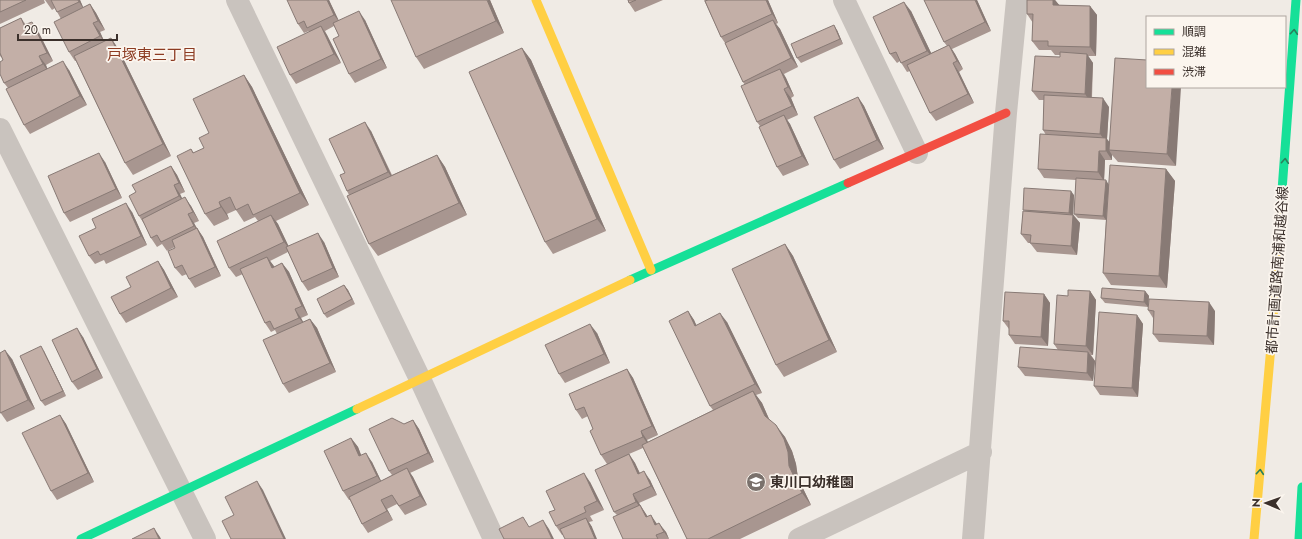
<svg xmlns="http://www.w3.org/2000/svg" width="1302" height="539" font-family="Jost,'Noto Sans JP',sans-serif">
	<rect width="100%" height="100%" fill="#f0ebe5"/>
	<g fill="none" stroke-linecap="round" stroke-linejoin="round">
		<!-- street -->
		<path stroke="#c9c3be" stroke-width="22" d="M237,0L420,379L494,539
			M844,0L917,153
			M0,129L205,539
			M799,539L981,452
			M973,539L1006,113L1017,0"/>
		<!-- fast -->
		<path stroke="#16e098" stroke-width="9" d="M1281,204L1296,0
			M630,280L848,183
			M81,539L357,409
			M1299,539L1302,487"/>
		<!-- slow -->
		<path stroke="#ffcf43" stroke-width="9" d="M536,0L651,270
			M357,409L630,280
			M1254,539L1271,346L1281,204"/>
		<!-- jam -->
		<path stroke="#f24e42" stroke-width="9" d="M848,183L1006,113"/>
	</g>
	<!-- wall -->
	<path fill="#a89690" d="M0,0H44L45,3L0,24Z
		M45,0H80L83,8L90,4L96,13L105,30L100,32L104,41L111,38L119,50L171,156L133,175L125,163L76,61H75L69,52L61,19L55,8L52,10Z
		M329,0L338,20H365L387,68L355,83L349,74L339,36L334,26L325,31L341,63L296,84L290,75L309,31L304,33L298,24Z
		M490,0L504,33L424,69L416,57Z
		M628,0H663L635,12L629,3Z
		M704,0H768L778,23L776,24L780,29L798,67L784,74L786,78L794,96L791,98L798,115L787,120L790,124L809,165L783,176L777,167L760,126L757,122L745,85L743,82L725,43L721,37Z
		M924,0H977L991,31L952,49L955,54L963,69L959,72L974,103L936,121L930,113L910,71L907,72L900,61L897,63L890,54L911,11L931,53L947,46L944,42Z
		M1055,0L1059,5L1090,6L1097,15L1096,56H1088L1093,63L1092,98L1109,107L1107,139L1110,143L1115,58L1176,166L1118,162L1112,155V160H1105L1104,180L1109,185L1166,169L1175,181L1167,288L1111,285L1103,273L1106,220L1078,218L1074,214L1076,180L1044,178L1038,169L1046,135L1043,130L1044,100H1039L1032,91L1060,57V55H1055L1051,50H1039L1032,41L1033,23L1027,14Z
		M21,18L26,25L38,31L53,61L46,65L47,69L69,70L87,105L30,134L24,125L8,88L4,83L3,60L1,56L0,57V28Z
		M837,30L843,44L801,63L797,58Z
		M522,48L531,60L606,231L553,254L545,242Z
		M244,75L252,87L309,205L276,221L278,224L288,246L324,242L339,277L308,291L302,282L288,252L270,261L274,267L282,263L289,272L308,315L301,318L303,322L310,319L317,328L336,372L289,393L283,384L277,334L275,330L271,332L265,323L243,274L236,277L229,268L258,221L255,217L244,222L236,210L227,214L229,219L214,226L205,214L191,149L194,153L204,148L209,133Z
		M858,97L864,106L884,149L840,169L834,160Z
		M371,131L392,175L437,155L445,167L467,215L378,256L369,244L349,195L347,191L345,173Z
		M105,162L122,198L70,222L64,213Z
		M171,166L177,175L185,192L180,194L182,198L191,206L199,221L194,223L197,228L203,237L221,276L195,288L189,279L187,274L182,276L175,268V247L167,251L162,244L157,247L151,238L145,225L139,216L136,192Z
		M1074,195L1073,214L1080,223L1077,255L1037,252L1030,243H1028L1021,234L1023,211Z
		M132,212L147,245L106,264L104,260L95,264L89,256Z
		M785,244L793,256L837,352L784,377L776,365Z
		M158,261L164,270L178,297L126,323L120,314L131,287Z
		M344,285L348,290L355,304L327,318L324,314Z
		M1090,291L1096,300L1093,355H1091L1095,361L1093,381L1025,376L1018,367L1058,350L1054,344L1068,296Z
		M1145,291L1149,296L1148,307L1105,303L1101,298Z
		M1044,294L1050,303L1048,346L1015,344L1009,335V329L1003,321Z
		M1148,310L1215,311L1214,345L1159,342L1153,334V318Z
		M688,311L694,320L696,325L727,322L762,393L756,395L762,403L769,419L785,437L792,451L796,464L798,478L811,505L740,539H687L643,448L629,454L635,463L640,473L650,480L657,495L639,503L646,514L648,517L666,532L669,539H623L617,515L614,512L607,464L601,455L593,429L588,416L582,419L576,410L627,369L633,378L658,435L647,440L648,442L713,410L710,406Z
		M1137,315L1143,324L1138,397L1100,395L1094,386Z
		M597,333L610,363L565,383L559,374Z
		M83,337L103,378L78,390L72,382Z
		M44,351L66,396L45,406L41,401Z
		M12,359L35,409L7,422L0,412Z
		M60,415L66,424L94,482L57,500L51,491Z
		M413,420L419,429L434,462L410,473L413,477L427,505L405,515L397,504L387,509L393,520L368,533L362,524L350,500H349L343,491L351,438L358,447L361,455L372,462L381,481L392,475L389,471L404,424Z
		M590,482L604,510L590,516L593,521L589,522L592,527L562,535L556,526L555,510Z"/>
	<!-- shaded-wall -->
	<path fill="#887a75" d="M78,0H80L85,11L79,2Z
		M327,0H329L340,23L334,15Z
		M487,0H490L504,33L496,21Z
		M766,0H768L778,23L772,14Z
		M975,0H977L991,31L985,22Z
		M1053,0H1055L1060,6L1053,5Z
		M904,2L911,11L934,59L927,51Z
		M90,4L96,13L105,30L98,21Z
		M1090,6L1097,15L1096,56L1090,47Z
		M359,11L365,20L387,68L381,59Z
		M773,20L780,29L798,67L791,58Z
		M32,22L38,31L53,61L47,53Z
		M93,23L100,32L106,45L100,36Z
		M834,25L837,30L843,44L840,39Z
		M321,26L327,35L341,63L334,54Z
		M111,38L119,50L171,156L163,144Z
		M949,45L955,54L963,69L957,61Z
		M522,48L531,60L606,231L597,219Z
		M1087,54L1093,63L1091,103L1085,94Z
		M39,56L46,65L49,73L43,64Z
		M63,61L69,70L87,105L80,96Z
		M953,63L959,72L974,103L968,94Z
		M780,69L786,78L794,96L788,87Z
		M244,75L252,87L309,205L300,193Z
		M1172,87H1181L1176,166L1167,154Z
		M784,89L791,98L798,115L792,106Z
		M858,97L864,106L884,149L877,140Z
		M1103,98L1109,107L1107,139L1113,147L1109,150L1112,155V160L1106,151V142L1100,134Z
		M784,115L790,124L809,165L802,156Z
		M365,122L371,131L394,181L388,172Z
		M1099,151L1105,160L1104,181L1098,172Z
		M99,153L105,162L122,198L116,189Z
		M437,155L445,167L467,215L459,203Z
		M171,166L177,175L185,192L179,183Z
		M1166,169L1175,181L1167,288L1159,276Z
		M1106,180L1109,185L1106,220L1103,216Z
		M174,185L180,194L185,205L179,196Z
		M1071,191L1074,195L1073,218L1069,213Z
		M185,197L191,206L199,221L193,212Z
		M219,202L227,214L229,219L221,207Z
		M126,203L132,212L147,245L141,236Z
		M188,214L194,223L200,235L194,226Z
		M271,215L278,224L291,251L284,242Z
		M1073,215L1080,223L1077,255L1071,246Z
		M197,228L203,237L221,276L215,267Z
		M318,233L324,242L339,277L333,268Z
		M785,244L793,256L837,352L829,340Z
		M267,257L274,266L279,277L272,268Z
		M158,261L164,270L178,297L171,288Z
		M282,263L289,272L308,315L302,306Z
		M344,285L348,290L355,304L352,299Z
		M1090,291L1096,300L1093,355L1086,346Z
		M1145,291L1149,296L1148,307L1144,302Z
		M1044,294L1050,303L1048,346L1041,337Z
		M1209,302L1215,311L1214,345L1207,336Z
		M295,309L301,318L306,327L299,318Z
		M688,311L694,320L701,335L695,326Z
		M720,313L727,322L762,393L755,384Z
		M1137,315L1143,324L1138,397L1132,388Z
		M310,319L317,328L336,372L330,363Z
		M590,324L597,333L610,363L604,354Z
		M77,328L83,337L103,378L97,369Z
		M41,346L44,351L66,396L63,391Z
		M5,350L12,359L35,409L28,400Z
		M1088,352L1095,361L1093,381L1087,373Z
		M627,369L633,378L658,435L652,426Z
		M753,391L762,403L773,428L765,416Z
		M60,415L66,424L94,482L88,473Z
		M413,420L419,429L434,462L428,453Z
		M776,425L785,437L792,451L796,464L798,478L811,505L802,493L789,466Z
		M641,431L647,440L649,446L643,437Z
		M351,438L358,447L365,465L359,456Z
		M366,453L372,462L383,485L377,476Z
		M629,454L635,463L644,483L638,474Z
		M407,468L413,477L427,505L420,496Z
		M644,471L650,480L657,495L651,486Z
		M584,473L590,482L604,510L597,501Z
		M257,481L263,490L286,539H284Z
		M633,494L639,503L643,511L636,502Z
		M381,500L387,509L393,520L387,511Z
		M640,505L646,514L652,526L646,517Z
		M651,515L657,524L662,534L655,525Z
		M586,518L592,527L597,539H595Z
		M543,520L549,529L554,539H552Z
		M659,523L666,532L669,539L664,532Z
		M154,528L160,537L161,539H159Z"/>
	<!-- building -->
	<path fill="#c3afa7" stroke="#887a75" d="M0,0H26L0,12Z
		M51,0H78L79,2L57,12Z
		M287,0H327L334,15L307,28L304,21L298,24Z
		M391,0H487L496,21L416,57Z
		M628,0H636L629,3Z
		M708,0H766L772,14L721,37L705,1Z
		M924,0H975L985,22L944,42Z
		M1027,0H1053V5L1090,6V47L1048,46V41H1032L1033,14H1027Z
		M904,2L927,51L901,63L896,52L890,54L873,17Z
		M90,4L98,21L93,23L100,36L69,52L54,22Z
		M359,11L381,59L349,74L333,39L339,36L333,23Z
		M21,18L24,25L32,22L47,53L39,56L43,64L4,83L0,74V62L3,60L0,53V28Z
		M773,20L791,58L743,82L725,43Z
		M834,25L840,39L797,58L791,44Z
		M321,26L334,54L290,75L277,47Z
		M111,38L163,144L125,163L74,56Z
		M949,45L957,61L953,63L968,94L930,113L907,65Z
		M522,48L597,219L545,242L469,72Z
		M1060,52L1087,54L1085,94L1032,91L1035,56L1060,57Z
		M1115,58L1147,60V87H1172L1167,154L1109,150Z
		M63,61L80,96L24,125L6,89Z
		M780,69L788,87L784,89L792,106L757,122L741,86Z
		M244,75L300,193L253,215L248,204L236,210L230,197L219,202L221,207L205,214L177,156L191,149L193,153L204,148L199,138L209,133L193,99Z
		M1044,95L1103,98L1100,134L1043,130Z
		M858,97L877,140L834,160L814,117Z
		M784,115L802,156L777,167L759,127Z
		M365,122L388,172L347,191L340,175L345,173L329,139Z
		M1040,134L1106,138V151H1099L1098,172L1038,169Z
		M99,153L116,189L64,213L48,176Z
		M437,155L459,203L369,244L347,196Z
		M1110,165L1166,169L1159,276L1103,273Z
		M171,166L179,183L174,185L179,196L139,216L129,196L136,192L132,185Z
		M1076,178L1106,180L1103,216L1074,214Z
		M1024,188L1071,191L1069,213L1023,210Z
		M185,197L193,212L188,214L194,226L161,242L157,235L151,238L142,219Z
		M126,203L141,236L100,255L98,251L89,256L79,236L96,228L92,219Z
		M1023,211L1073,215L1071,246L1030,243L1031,235L1021,234Z
		M271,215L284,242L229,268L217,241Z
		M197,228L215,267L189,279L182,265L175,268L168,251L175,248L172,240Z
		M318,233L333,268L302,282L286,247Z
		M785,244L829,340L776,365L732,269Z
		M267,257L272,268L282,263L302,306L295,309L299,318L274,329L270,321L265,323L240,269Z
		M158,261L171,288L120,314L111,297L131,287L126,277Z
		M344,285L352,299L324,314L317,299Z
		M1102,288L1145,291L1144,302L1101,298Z
		M1068,290L1090,291L1086,346L1054,344L1057,295L1068,296Z
		M1005,292L1044,294L1041,337L1009,335V321H1003Z
		M1149,299L1209,302L1207,336L1153,334L1154,311L1148,310Z
		M688,311L695,326L720,313L755,384L710,406L669,321Z
		M1099,312L1137,315L1132,388L1094,386Z
		M310,319L330,363L283,384L263,340Z
		M590,324L604,354L559,374L545,345Z
		M77,328L97,369L72,382L52,340Z
		M41,346L63,391L41,401L20,356Z
		M1020,347L1088,352L1087,373L1018,367Z
		M5,350L28,400L0,413V353Z
		M627,369L652,426L641,431L643,437L601,455L590,431L593,429L584,407L576,410L569,394Z
		M753,391L765,416L776,425L784,439L788,452L789,466L802,493L708,539H687L642,445Z
		M60,415L88,473L51,491L22,433Z
		M392,418L404,424L413,420L428,453L389,471L369,429Z
		M351,438L359,456L366,453L377,476L343,491L324,451Z
		M629,454L638,474L644,471L651,486L633,494L636,502L614,512L595,470Z
		M407,468L420,496L399,506L392,495L381,500L387,511L362,524L349,497Z
		M584,473L597,501L584,507L586,512L556,526L549,512L555,510L546,491Z
		M257,481L284,539H231L222,521L234,515L225,497Z
		M640,505L646,517L651,515L655,525L659,523L664,532L656,535L658,539H623L613,517Z
		M523,517L529,527L543,520L552,539H504L499,529Z
		M586,518L595,539H565L560,529Z
		M154,528L159,539H132Z"/>
	<!-- one-way arrows -->
	<defs><path id="oneway-chevron" d="M-2-3.5L2.5 0L-2 3.5" fill="none" stroke-width="1.6" stroke-linecap="round" stroke-linejoin="round"/></defs>
	<g stroke="#2a7f5c">
		<use href="#oneway-chevron" transform="translate(1294 32) rotate(-86)"/>
		<use href="#oneway-chevron" transform="translate(1285 161) rotate(-86)"/>
		<use href="#oneway-chevron" transform="translate(1260 472) rotate(-85)"/>
	</g>
	<!-- icons -->
	<defs>
		<symbol id="school-disc" viewBox="-11 -11 22 22"><circle r="9.5" fill="#7a716c" stroke="#fbf5ee"/><path d="M0-5L7-2L0 1L-7-2ZM-4 1L0 2.5L4 1V4Q0 6-4 4Z" fill="#fff"/></symbol>
	</defs>
	<g fill-rule="evenodd">
		<use href="#school-disc" x="745" y="471" width="22" height="22"/>
	</g>
	<g text-anchor="middle" stroke-width="3.5" stroke-linejoin="round" paint-order="stroke">
		<!-- street labels -->
		<g font-size="14" fill="#3b302b" stroke="#fbf5ee">
			<text transform="translate(1277 270) rotate(-86)" y="5">都市計画道路南浦和越谷線</text>
		</g>
		<!-- poi labels -->
		<g font-size="14" font-weight="bold" fill="#3b302b" stroke="#fbf5ee" text-anchor="start">
			<text x="770" y="487">東川口幼稚園</text>
		</g>
		<!-- neighbourhood labels -->
		<g font-size="15" fill="#8c3b22" stroke="#fbf5ee">
			<text x="152" y="60">戸塚東三丁目</text>
		</g>
	</g>
	<!-- legend -->
	<rect x="1146" y="16" width="140" height="72" fill="#fbf5ee" stroke="#aea6a0"/>
	<rect x="1154" y="29" width="20" height="6" fill="#16e098" stroke="#aea6a0"/>
	<text x="1182" y="36" font-size="12" fill="#3b302b">順調</text>
	<rect x="1154" y="49" width="20" height="6" fill="#ffcf43" stroke="#aea6a0"/>
	<text x="1182" y="56" font-size="12" fill="#3b302b">混雑</text>
	<rect x="1154" y="69" width="20" height="6" fill="#f24e42" stroke="#aea6a0"/>
	<text x="1182" y="76" font-size="12" fill="#3b302b">渋滞</text>
	<!-- north arrow -->
	<g transform="translate(1266 503) rotate(272)" stroke="#fbf5ee" stroke-width="3" paint-order="stroke">
	<path d="M0-3L7 15L0 10L-7 15Z" fill="#3b302b"/>
	<text y="-6" font-size="11" font-weight="bold" text-anchor="middle" fill="#3b302b">N</text>
	</g>
	<!-- scale -->
	<path d="M18 34v6h99v-6" fill="none" stroke="#3b302b" stroke-width="2"/>
	<text x="24" y="34" font-size="12" fill="#3b302b" stroke="#fbf5ee" stroke-width="3" paint-order="stroke">20 m</text>
</svg>
